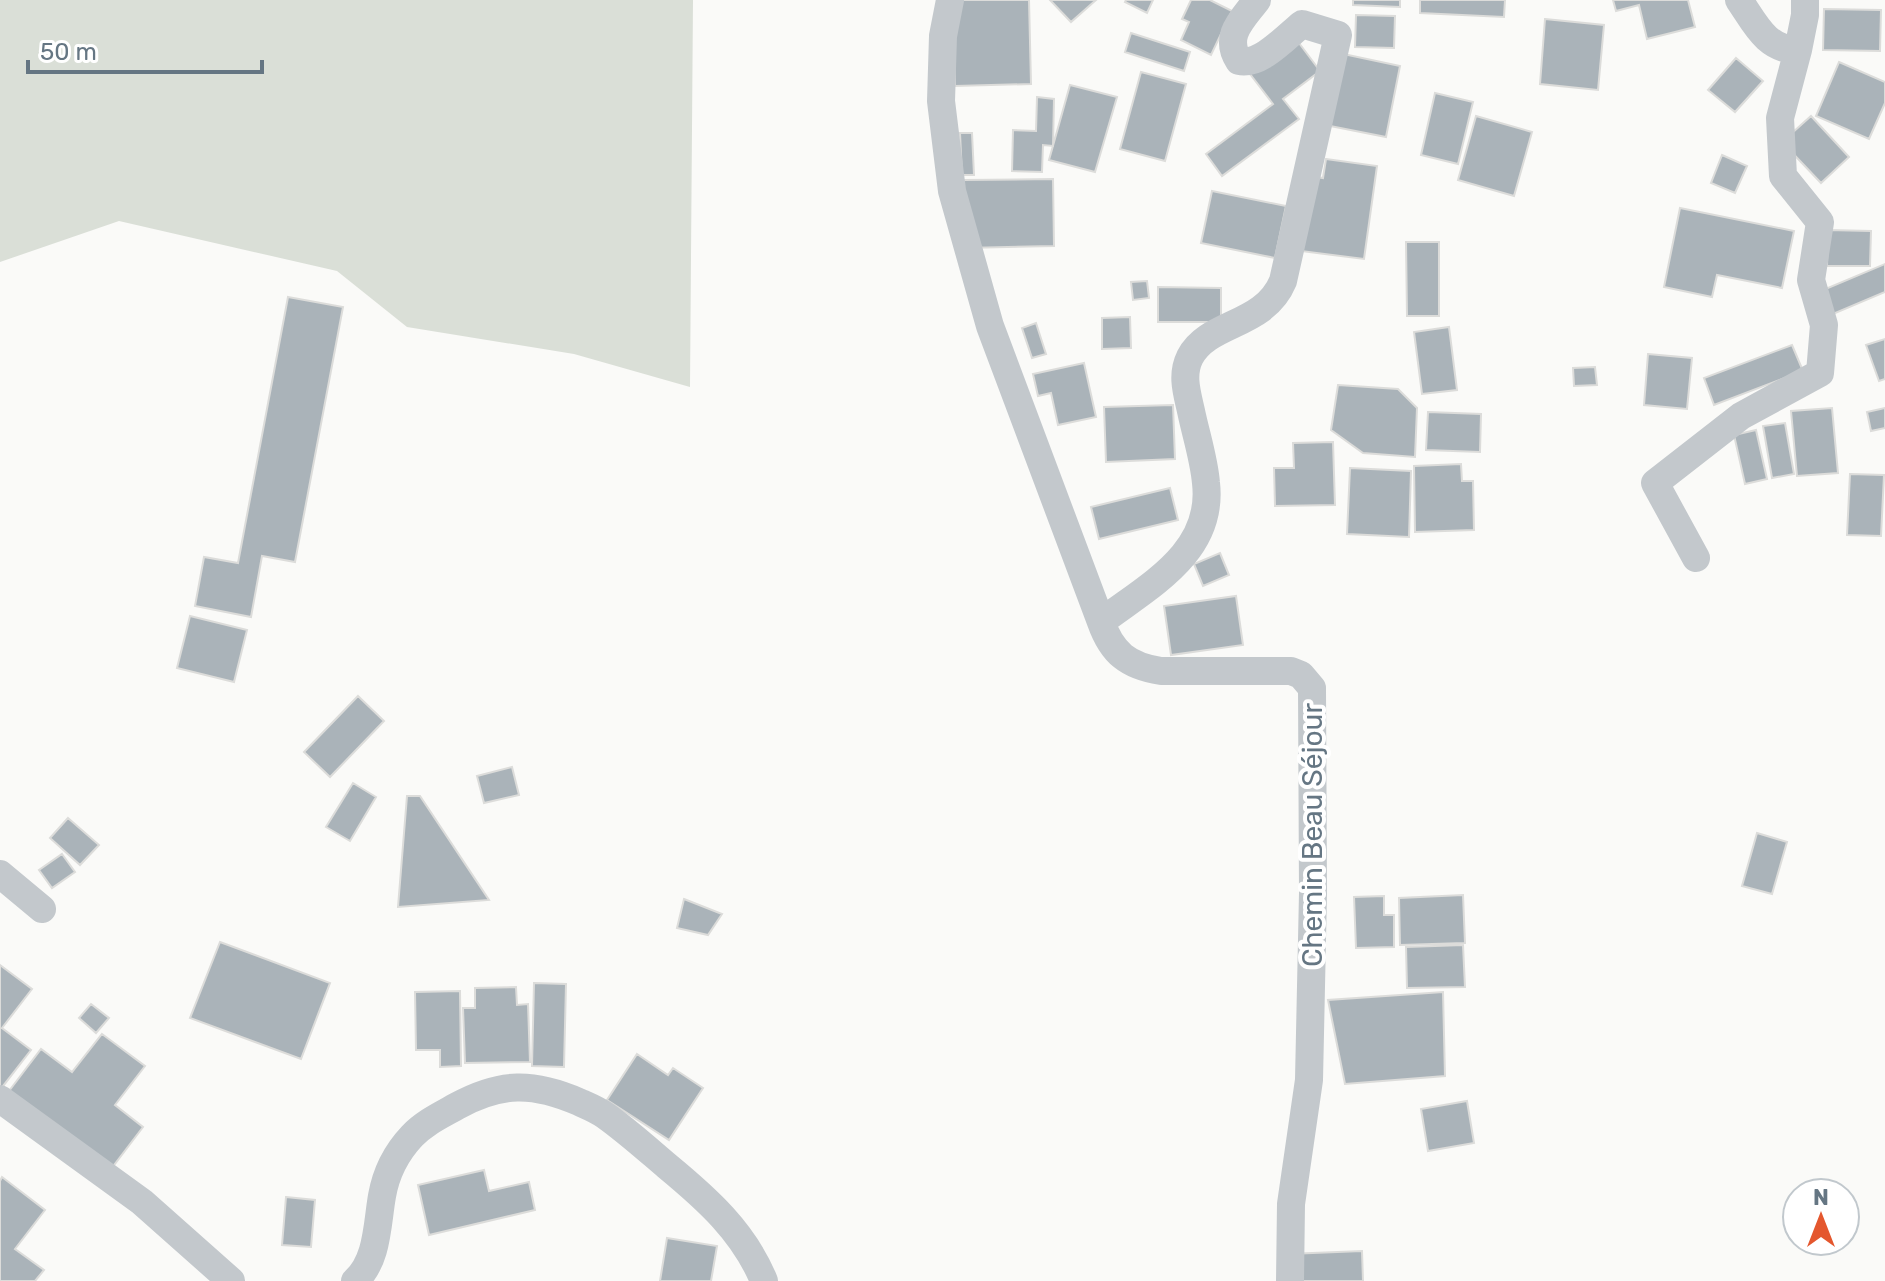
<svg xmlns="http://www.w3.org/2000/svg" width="1885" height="1281" font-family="Rubik,sans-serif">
	<rect width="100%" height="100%" fill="#fafaf8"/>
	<!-- green -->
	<path fill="#dadfd7" d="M0,0H693L690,387L574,354L407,327L337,271L119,221L0,262Z"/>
	<!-- building -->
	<path fill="#aab3b9" stroke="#dcdcda" stroke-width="2" d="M953,0H1029L1031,84L955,86Z
		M1050,0H1096L1071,22Z
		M1126,0H1153L1147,13L1125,2Z
		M1191,0H1210L1232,11L1211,55L1181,40L1189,22L1182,19Z
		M1353,0H1400V7L1353,5Z
		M1420,0H1505L1504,17L1420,13Z
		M1613,0H1688L1695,27L1647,39L1639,5L1616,11Z
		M1824,9L1881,10L1880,51L1823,50Z
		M1356,15L1395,16L1394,48L1355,47Z
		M1545,19L1604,25L1598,90L1540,84Z
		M1131,33L1190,52L1184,71L1125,52Z
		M1296,39L1320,71L1283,99L1299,119L1222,176L1206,154L1273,104L1250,74Z
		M1334,52L1400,66L1386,137L1320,124Z
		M1736,58L1763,81L1735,112L1708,90Z
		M1839,62L1885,82V103L1869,139L1816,116Z
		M1141,72L1186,84L1165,161L1120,149Z
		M1070,85L1117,97L1095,172L1049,160Z
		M1435,93L1473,102L1458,164L1421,155Z
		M1037,97L1054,99L1053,146L1043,145L1042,172L1012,171L1013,130L1036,131Z
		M1476,116L1532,132L1514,196L1458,180Z
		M1811,116L1849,157L1821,183L1782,142Z
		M960,133H972L974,175H962Z
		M1722,155L1747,166L1735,193L1711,183Z
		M1326,159L1377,166L1364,259L1293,250L1303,175L1323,178Z
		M1053,179L1054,246L965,248L964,180Z
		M1212,191L1286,206L1275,258L1201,243Z
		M1680,208L1794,231L1782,288L1717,275L1712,297L1664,287Z
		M1828,230L1871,231L1870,266H1827Z
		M1406,242H1439V316H1407Z
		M1885,264V292L1833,314L1823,290Z
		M1147,281L1149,298L1133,300L1131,282Z
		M1158,287L1221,288V322H1158Z
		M288,297L343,307L295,562L262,556L251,617L195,606L204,557L238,563Z
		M1130,317L1131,348L1102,349V318Z
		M1036,323L1046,354L1032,358L1022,328Z
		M1449,327L1457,390L1422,394L1414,332Z
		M1885,339V379L1879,381L1866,345Z
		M1792,345L1803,371L1714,405L1704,378Z
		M1648,354L1692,358L1687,409L1644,405Z
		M1084,363L1096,417L1058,425L1051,393L1038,396L1033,374Z
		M1595,367L1597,385L1574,386L1573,368Z
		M1338,385L1398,389L1417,408L1415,457L1363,453L1331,430Z
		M1173,405L1175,459L1106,462L1104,407Z
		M1832,408L1838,473L1797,476L1791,411Z
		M1885,408V428L1871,431L1867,412Z
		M1428,412L1481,414L1480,452L1426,450Z
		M1785,423L1794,474L1772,478L1763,426Z
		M1756,430L1767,479L1745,484L1734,435Z
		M1333,442L1335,505L1275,506L1274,468H1294L1293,443Z
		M1461,464L1462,481H1473L1474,530L1415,532L1414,466Z
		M1350,468L1411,471L1409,537L1347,534Z
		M1850,474L1884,475L1881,536L1847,535Z
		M1170,488L1178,520L1099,539L1091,507Z
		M1220,553L1229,575L1203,586L1194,564Z
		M1236,596L1243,645L1171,655L1164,606Z
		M190,616L247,630L234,682L177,668Z
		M358,696L384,721L330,777L304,752Z
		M512,767L519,795L484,803L477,776Z
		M353,783L376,797L350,841L326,827Z
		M407,796H420L489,900L398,907Z
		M68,818L99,845L80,865L50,838Z
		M1757,833L1787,842L1772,894L1742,886Z
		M62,854L75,872L52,888L39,870Z
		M1463,895L1465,943L1400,945L1399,898Z
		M1384,896V915H1394V947L1356,948L1354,897Z
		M684,899L722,914L708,935L677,928Z
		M220,942L330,983L301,1059L190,1018Z
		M1463,945L1465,987L1407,988L1406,947Z
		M0,965L32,989L2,1028L31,1050L0,1090Z
		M534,983L566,984L564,1067L532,1066Z
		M516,987L517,1005L528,1004L530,1062L465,1063L463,1008H475V988Z
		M460,991L461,1066L440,1067V1050H416L415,992Z
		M1443,992L1445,1076L1345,1084L1328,1000Z
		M91,1004L109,1018L96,1033L79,1018Z
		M102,1034L145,1066L115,1105L143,1127L111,1169L9,1091L41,1049L72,1072Z
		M637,1054L668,1075L673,1068L703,1088L669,1140L607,1100Z
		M1467,1101L1474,1143L1428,1151L1421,1109Z
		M484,1170L489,1191L529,1182L535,1210L429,1235L418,1185Z
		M2,1177L45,1210L15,1249L44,1270L35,1281H0V1181Z
		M286,1197L315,1200L311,1247L282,1245Z
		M667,1238L717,1246L711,1281H660Z
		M1362,1251L1363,1281H1289L1288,1254Z"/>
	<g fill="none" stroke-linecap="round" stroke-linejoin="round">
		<!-- minor -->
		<path stroke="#c3c8cc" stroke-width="28" d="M950,0L943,36L941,101L952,191L990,326L1101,622
			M1257,0C1242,20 1223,36 1239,61C1260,66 1286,37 1302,24L1338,35L1283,281C1264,327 1209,321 1190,357C1181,375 1187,393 1191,411C1196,435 1204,459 1206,483C1214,553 1148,586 1101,622C1112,653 1128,666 1161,671H1291L1301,675L1312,688L1313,893L1309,1080L1291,1204L1290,1281
			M1739,0C1755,23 1766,50 1798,50
			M1696,558L1655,483L1741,416L1820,373L1824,325L1811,280L1820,222L1783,176L1780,118L1798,50L1805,15V0
			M0,874L42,909
			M0,1099L142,1202L231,1281
			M355,1281C378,1260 377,1224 382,1196C386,1173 396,1153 412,1136C424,1123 441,1115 457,1106C501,1082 533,1082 579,1102C588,1106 598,1110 606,1116C627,1131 647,1149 667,1166C707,1199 744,1232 764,1281"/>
	</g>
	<g text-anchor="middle" stroke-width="8" stroke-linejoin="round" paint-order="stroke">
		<!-- street labels -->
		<g font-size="28" fill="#657683" stroke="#fff">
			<text transform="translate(1312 835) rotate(-90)" y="10">Chemin Beau Séjour</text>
		</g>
	</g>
	<!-- north arrow -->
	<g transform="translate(1821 1217)"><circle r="38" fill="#ffffff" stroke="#c1c8cd" stroke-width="2"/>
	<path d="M0-6L14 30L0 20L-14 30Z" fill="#e4572e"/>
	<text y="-12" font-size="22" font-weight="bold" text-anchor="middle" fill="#657683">N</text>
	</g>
	<!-- scale -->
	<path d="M28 60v12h234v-12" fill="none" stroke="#657683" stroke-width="4"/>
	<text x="40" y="60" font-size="24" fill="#657683" stroke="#ffffff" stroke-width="6" paint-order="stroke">50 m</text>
</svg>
